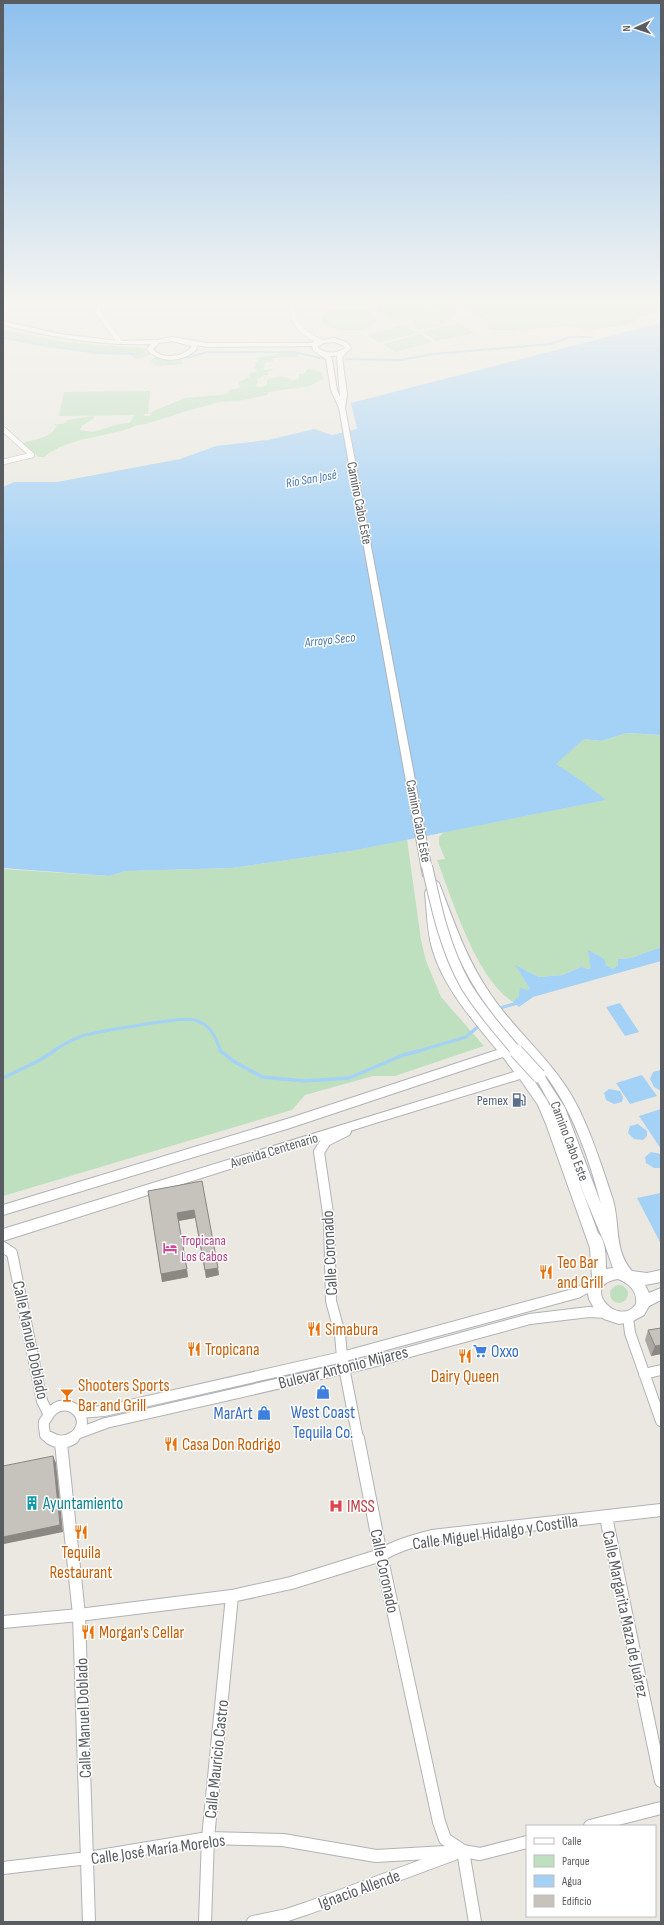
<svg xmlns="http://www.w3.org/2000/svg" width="664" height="1925" font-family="'Sofia Sans Condensed',sans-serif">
	<rect width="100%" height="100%" fill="#eae8e0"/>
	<!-- green -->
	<path fill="#bee0bf" d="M331,300H379C365,308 345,308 331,300Z
		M389,300H417L428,305L431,311C423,324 383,324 376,309L379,304Z
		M422,300H452L456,309L455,315L441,325L418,330L411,321L427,317L434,311L431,304Z
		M457,300H661V311L642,316L632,323L619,326L587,330L573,326L500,331L489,329L488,320L477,317Z
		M346,308L365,310L376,317V321C366,335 333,333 322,322V316L330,311Z
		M458,323L474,333L436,341L423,332Z
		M404,325L417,333L380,343L368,335Z
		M3,330L65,342L143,348L151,355L136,359L130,354C88,353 44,349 3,338Z
		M419,334L432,342L396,352L383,344Z
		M283,352H295L299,355V357L272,358L274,361L265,363L264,368V370L274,369L267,372L269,375H264L257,379L258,382L255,386L260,387L267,385V380C274,376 287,375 292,381L299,378V374H303L308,369L321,372L324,379L309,386L269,392L267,395L239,401L220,402L190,410L146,424L138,425C108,438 69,436 44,457H39L24,444L25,442C37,439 50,438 57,426L54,424H63L68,420L93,416L94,418L82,426L80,430L93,432L119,424L129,423L135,415L59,416L64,392L150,391L148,414H143L145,416H150L151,412L185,398L220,395L228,393L229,390L240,388L239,382L249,377L250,373L256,372L257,369L254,368L256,366L255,363L258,361L255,358L277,355Z
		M155,357L166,359L181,358L182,364L158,366L150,362Z
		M627,733L661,735V947L631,958L618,959V965L613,969L606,965L589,951L592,968L589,969L581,967L563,975L539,977L516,966L530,989L513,1002C476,979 453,901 437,860L445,859L439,844V837L444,832L605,800L582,781L555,764L584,739L601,741Z
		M407,839L421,940L426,961L441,997L484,1046L395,1076H373L305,1095L292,1110L3,1196V869L109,876L126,871L232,868L351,851Z
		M610 1294a9 9 0 1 1 18 0a9 9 0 1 1-18 0Z"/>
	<!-- water -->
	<path fill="#a4d1f6" d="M661,323V735L627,733L601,741L584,739L556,764L582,781L606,800L351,851L232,868L126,871L109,876L3,868V487L14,482H57L180,459L216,446L268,440L314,429L332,435L357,429L351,403Z
		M661,947V961L533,997L519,1007L513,1002L519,996L520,988L527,990L530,989L515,965L539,977L563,975L581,967L589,969L591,968L588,950L604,959L606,965L613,969L618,965V959L631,958Z
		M620,1003L639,1032L625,1036L606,1007Z
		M661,1070V1091L654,1087L650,1079L653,1072Z
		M642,1075L657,1096L630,1104L616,1083Z
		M609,1089L620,1091L623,1097L622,1102L614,1104L606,1100L604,1093Z
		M661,1109V1149L639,1116Z
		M638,1124L647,1131V1136L643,1140L634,1139L628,1133L630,1126Z
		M651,1152L661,1154V1168H654L646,1163L645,1157Z
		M661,1193V1242H660L637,1198Z"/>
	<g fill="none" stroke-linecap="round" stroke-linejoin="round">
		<!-- stream-far2 -->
		<path stroke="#a4d1f6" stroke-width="2" d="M3,338L97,353L137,354
			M187,358L207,352H295L324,359
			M346,359L400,360L434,354L551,344L570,337H592"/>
		<!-- stream-far1 -->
		<path stroke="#a4d1f6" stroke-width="3" d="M490,1017L503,1007L518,1003
			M52,1052C62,1045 71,1040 82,1036C96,1032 185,1016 195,1020C211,1025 216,1037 221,1052
			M415,1052L466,1037L481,1024"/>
		<!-- stream -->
		<path stroke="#a4d1f6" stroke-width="3.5" d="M221,1051L233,1061L262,1077L304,1081L349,1078L403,1055L419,1051
			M3,1078L40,1060L54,1051"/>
		<defs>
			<path id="street-far2" d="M100,300L98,312L119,341
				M293,310C293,327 307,334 320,342
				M3,429L32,455
				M3,462L32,455"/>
			<path id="street-far1" d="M346,1131L326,1141L319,1152L329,1220L331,1301L340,1334L342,1357L358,1439
				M3,1247L12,1253L42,1401L48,1413
				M628,1317L630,1333L661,1421
				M644,1374L661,1370
				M80,1413L104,1411L342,1357L577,1293L597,1282
				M79,1433L106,1423L369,1363L530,1319L589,1312L606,1313
				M51,1439L45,1435C45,1431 43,1426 44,1422C45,1420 48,1417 49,1414C66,1391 99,1420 71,1439"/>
			<path id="street" d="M50,1438C58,1443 65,1443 73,1438
				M358,1438L381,1555L439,1822L445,1839L463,1851L475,1922
				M61,1443L79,1615L89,1922
				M606,1517L661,1781
				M3,1622L79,1615L232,1596L291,1583L381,1555C397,1545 414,1541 432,1536L661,1510
				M590,1826L661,1808
				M3,1868L88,1858L208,1838L283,1840L376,1856L463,1851L480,1854L527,1842
				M205,1922L208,1838L232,1596
				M253,1922L287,1915L308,1908L454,1854"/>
			<path id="secondary" d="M3,321L60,334L118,341L157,340L172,337L208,343H308L334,338L348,343L351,348L342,357L347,394L345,408L433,876L432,878L428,879L423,876L339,408L331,390L326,359L313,350L312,346L208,347L197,345L196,350C183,362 158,364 147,349L151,344C101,346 52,337 3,325ZM172,341L191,346V348C181,357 162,360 153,349L159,343ZM334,342L343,345L345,348C336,354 327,354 318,348V346L324,343ZM330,356H337L340,397L337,390L332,359Z
				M434,879L439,883C454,922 467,961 491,995C521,1039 561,1066 583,1118C595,1144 604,1173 613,1200C620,1225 614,1251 632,1271L647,1273L661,1270V1282L645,1285L649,1293L661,1288V1300L649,1306L644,1315L631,1322L619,1324L604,1319L596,1312L589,1299L587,1290L592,1277L590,1248L546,1124L538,1105L520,1079L369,1125L3,1241V1229L514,1072L503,1057L290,1128L3,1215V1205L290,1118L497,1050C472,1019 443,987 432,948C427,930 427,911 425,893L426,890H431L429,883ZM437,905C457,960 477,999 516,1042L507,1046C482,1016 454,986 443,948C439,935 439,919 437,905ZM523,1049L537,1065L525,1068L513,1053ZM542,1072L544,1073C573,1111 589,1158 601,1204L565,1108ZM534,1075L553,1109L585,1197L604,1242L613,1268L606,1269C606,1259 606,1240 598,1233L558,1124L547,1100L531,1076ZM618,1279C629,1283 638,1292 636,1304C619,1329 578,1285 618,1279Z"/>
		</defs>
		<!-- street-far2 casing -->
		<use href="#street-far2" stroke="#b1b2b7" stroke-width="6"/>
		<!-- street-far1 casing -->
		<use href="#street-far1" stroke="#b1b2b7" stroke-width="12"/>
		<!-- street casing -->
		<use href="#street" stroke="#b1b2b7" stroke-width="14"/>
		<!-- secondary casing -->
		<use href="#secondary" stroke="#b0b2b7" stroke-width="2"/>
		<!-- street-far2 -->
		<use href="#street-far2" stroke="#fff" stroke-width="5"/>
		<!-- street-far1 -->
		<use href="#street-far1" stroke="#fff" stroke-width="10"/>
		<!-- street -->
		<use href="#street" stroke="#fff" stroke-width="12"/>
		<!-- secondary -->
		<use href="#secondary" fill="#fff" fill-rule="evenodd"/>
		<defs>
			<path id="secondary-bridge-far1" d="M427,866C436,907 445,949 466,986C481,1010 499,1031 517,1052"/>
			<path id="secondary-bridge" d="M516,1051L539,1076"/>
		</defs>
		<!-- secondary-bridge-far1 casing -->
		<use href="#secondary-bridge-far1" stroke="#b0b2b7" stroke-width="12" stroke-linecap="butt"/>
		<!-- secondary-bridge casing -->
		<use href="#secondary-bridge" stroke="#b0b2b7" stroke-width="15" stroke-linecap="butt"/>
		<!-- secondary-bridge-far1 -->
		<use href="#secondary-bridge-far1" stroke="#fff" stroke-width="10"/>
		<!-- secondary-bridge -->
		<use href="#secondary-bridge" stroke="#fff" stroke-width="13"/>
	</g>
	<!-- wall -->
	<path fill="#aaa8a3" d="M202,1181L219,1275L206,1278L195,1218L179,1221L188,1277L162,1282L148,1191Z
		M661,1328V1354L651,1356L645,1340L648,1330Z"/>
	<!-- shaded-wall -->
	<path fill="#8b8884" d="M194,1210L195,1218L178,1221L177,1213Z
		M218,1268L219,1275L206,1278L205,1270Z
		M187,1269L188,1277L162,1282L161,1274Z
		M661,1345V1354L651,1356L655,1346Z
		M53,1456L56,1463L63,1532L4,1544L3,1537Z"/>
	<!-- building -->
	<path fill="#c6c3bd" stroke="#8b8884" d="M202,1181L218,1268L205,1270L194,1210L177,1213L187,1269L161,1274L148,1191Z
		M661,1328V1345L655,1346L648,1330Z
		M53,1456L60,1525L3,1537V1466Z"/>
	<!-- sky -->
	<linearGradient id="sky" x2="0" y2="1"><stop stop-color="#8dc0ee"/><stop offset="0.53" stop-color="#f6f5f1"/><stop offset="1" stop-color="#f6f5f1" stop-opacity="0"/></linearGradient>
	<rect width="664" height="570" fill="url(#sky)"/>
	<!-- icons -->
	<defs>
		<symbol id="fuel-bare" viewBox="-9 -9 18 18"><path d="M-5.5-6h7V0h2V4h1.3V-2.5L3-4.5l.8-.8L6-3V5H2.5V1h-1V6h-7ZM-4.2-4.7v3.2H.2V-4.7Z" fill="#5c6f8a" stroke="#fff" stroke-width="2.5" paint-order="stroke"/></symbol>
		<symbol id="hotel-bare" viewBox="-9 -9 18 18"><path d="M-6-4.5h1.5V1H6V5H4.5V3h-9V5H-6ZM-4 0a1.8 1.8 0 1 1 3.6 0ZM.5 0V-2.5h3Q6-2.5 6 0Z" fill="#d1479c" stroke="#fff" stroke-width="2.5" paint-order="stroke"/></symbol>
		<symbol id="restaurant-bare" viewBox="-9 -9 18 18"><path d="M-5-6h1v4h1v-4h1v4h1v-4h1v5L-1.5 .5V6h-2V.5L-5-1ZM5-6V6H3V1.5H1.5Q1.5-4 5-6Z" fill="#e8710a" stroke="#fff" stroke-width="2.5" paint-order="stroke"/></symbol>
		<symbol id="supermarket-bare" viewBox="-9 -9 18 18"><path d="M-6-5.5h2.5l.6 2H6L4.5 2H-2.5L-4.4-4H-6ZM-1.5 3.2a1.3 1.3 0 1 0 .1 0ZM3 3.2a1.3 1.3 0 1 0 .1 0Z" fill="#3f7fe0" stroke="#fff" stroke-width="2.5" paint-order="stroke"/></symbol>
		<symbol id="shop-bare" viewBox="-9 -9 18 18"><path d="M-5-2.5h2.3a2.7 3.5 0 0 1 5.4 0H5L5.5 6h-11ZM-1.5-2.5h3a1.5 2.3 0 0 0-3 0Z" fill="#3f7fe0" stroke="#fff" stroke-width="2.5" paint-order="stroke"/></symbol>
		<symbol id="bar-bare" viewBox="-9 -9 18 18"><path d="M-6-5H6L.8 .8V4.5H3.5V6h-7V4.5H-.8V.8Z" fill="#e8710a" stroke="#fff" stroke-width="2.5" paint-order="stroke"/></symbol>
		<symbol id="building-bare" viewBox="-9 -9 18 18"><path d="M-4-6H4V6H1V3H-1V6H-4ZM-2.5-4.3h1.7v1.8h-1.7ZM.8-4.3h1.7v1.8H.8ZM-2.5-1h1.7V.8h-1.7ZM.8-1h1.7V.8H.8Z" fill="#0f9aa8" stroke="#fff" stroke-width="2.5" paint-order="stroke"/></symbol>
		<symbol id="hospital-bare" viewBox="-9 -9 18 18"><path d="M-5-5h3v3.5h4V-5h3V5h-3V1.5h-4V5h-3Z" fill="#e0444e" stroke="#fff" stroke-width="2.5" paint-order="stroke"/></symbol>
	</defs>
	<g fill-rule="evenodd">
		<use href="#fuel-bare" x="509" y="1090" width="20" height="20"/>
		<use href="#hotel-bare" x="160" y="1238" width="20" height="20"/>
		<use href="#restaurant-bare" x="536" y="1262" width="20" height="20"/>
		<use href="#restaurant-bare" x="304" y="1319" width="20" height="20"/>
		<use href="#restaurant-bare" x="184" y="1339" width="20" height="20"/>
		<use href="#supermarket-bare" x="470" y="1341" width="20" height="20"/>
		<use href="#restaurant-bare" x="455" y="1346" width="20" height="20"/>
		<use href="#shop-bare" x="313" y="1382" width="20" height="20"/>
		<use href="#bar-bare" x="57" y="1385" width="20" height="20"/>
		<use href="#shop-bare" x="254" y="1403" width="20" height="20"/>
		<use href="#restaurant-bare" x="161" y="1434" width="20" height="20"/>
		<use href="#building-bare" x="22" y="1493" width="20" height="20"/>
		<use href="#hospital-bare" x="326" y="1496" width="20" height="20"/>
		<use href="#restaurant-bare" x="71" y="1522" width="20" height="20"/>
		<use href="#restaurant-bare" x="78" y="1622" width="20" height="20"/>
	</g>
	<g text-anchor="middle" stroke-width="3" stroke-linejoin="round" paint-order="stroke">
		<!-- far-water labels -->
		<g font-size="13" font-style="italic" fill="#4777ae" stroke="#fff">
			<text transform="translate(311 478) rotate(-10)" y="5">Río San José</text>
			<text transform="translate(330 639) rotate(-6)" y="5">Arroyo Seco</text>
		</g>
		<!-- street labels -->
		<g font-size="14" fill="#595c60" stroke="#fff">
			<text transform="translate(360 503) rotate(79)" y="5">Camino Cabo Este</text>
			<text transform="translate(419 821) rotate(79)" y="5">Camino Cabo Este</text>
			<text transform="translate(570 1141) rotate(69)" y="5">Camino Cabo Este</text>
			<text transform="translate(274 1150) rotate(-17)" y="5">Avenida Centenario</text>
		</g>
		<!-- service labels -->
		<g font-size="14" fill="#4e5e75" stroke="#fff" text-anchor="end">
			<text x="508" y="1105">Pemex</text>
		</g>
		<!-- hotel labels -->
		<g font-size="14" fill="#b23c85" stroke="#fff" text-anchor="start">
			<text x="181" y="1245">Tropicana<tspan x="181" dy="16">Los Cabos</tspan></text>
		</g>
		<!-- near-street labels -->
		<g font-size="17" fill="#595c60" stroke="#fff">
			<text transform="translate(329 1253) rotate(-93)" y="6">Calle Coronado</text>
			<text transform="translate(31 1340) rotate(78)" y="6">Calle Manuel Doblado</text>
			<text transform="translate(343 1367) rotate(-14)" y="6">Bulevar Antonio Mijares</text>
			<text transform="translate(495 1532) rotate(-8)" y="6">Calle Miguel Hidalgo y Costilla</text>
			<text transform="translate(385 1571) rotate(78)" y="6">Calle Coronado</text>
			<text transform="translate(626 1614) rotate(78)" y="6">Calle Margarita Maza de Juárez</text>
			<text transform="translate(83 1718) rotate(-92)" y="6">Calle Manuel Doblado</text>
			<text transform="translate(216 1759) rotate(-84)" y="6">Calle Mauricio Castro</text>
			<text transform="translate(158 1849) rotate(-8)" y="6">Calle José María Morelos</text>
			<text transform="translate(359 1889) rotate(-20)" y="6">Ignacio Allende</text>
		</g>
		<!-- near-food labels -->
		<g font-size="17" fill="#c56008" stroke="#fff" text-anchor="start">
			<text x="557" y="1268">Teo Bar<tspan x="557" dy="20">and Grill</tspan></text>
			<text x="325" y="1335">Simabura</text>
			<text x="205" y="1355">Tropicana</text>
			<text x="465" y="1382" text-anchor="middle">Dairy Queen</text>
			<text x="78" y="1391">Shooters Sports<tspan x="78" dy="20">Bar and Grill</tspan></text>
			<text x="182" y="1450">Casa Don Rodrigo</text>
			<text x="81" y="1558" text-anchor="middle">Tequila<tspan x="81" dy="20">Restaurant</tspan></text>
			<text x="99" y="1638">Morgan's Cellar</text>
		</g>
		<!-- near-shop labels -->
		<g font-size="17" fill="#366cbe" stroke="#fff" text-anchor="start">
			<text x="491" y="1357">Oxxo</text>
			<text x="323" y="1418" text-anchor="middle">West Coast<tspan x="323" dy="20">Tequila Co.</tspan></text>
			<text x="253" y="1419" text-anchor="end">MarArt</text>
		</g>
		<!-- near-culture labels -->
		<g font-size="17" fill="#0d838f" stroke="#fff" text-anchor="start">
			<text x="43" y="1509">Ayuntamiento</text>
		</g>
		<!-- near-health labels -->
		<g font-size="17" fill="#be3a42" stroke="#fff" text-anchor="start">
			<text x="347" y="1512">IMSS</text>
		</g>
	</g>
	<!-- border -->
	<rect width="664" height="1925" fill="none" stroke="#595c60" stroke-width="8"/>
	<!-- legend -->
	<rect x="526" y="1825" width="130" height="92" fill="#ffffff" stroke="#bdbebf"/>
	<rect x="534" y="1838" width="20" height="6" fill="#ffffff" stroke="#bdbebf"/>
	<text x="562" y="1845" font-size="12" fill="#595c60">Calle</text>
	<rect x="534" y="1855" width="20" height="12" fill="#bee0bf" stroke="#bdbebf"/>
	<text x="562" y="1865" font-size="12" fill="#595c60">Parque</text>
	<rect x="534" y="1875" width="20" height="12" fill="#a4d1f6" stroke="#bdbebf"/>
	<text x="562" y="1885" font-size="12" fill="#595c60">Agua</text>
	<rect x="534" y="1895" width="20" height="12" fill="#c6c3bd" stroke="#bdbebf"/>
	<text x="562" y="1905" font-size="12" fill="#595c60">Edificio</text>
	<!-- north arrow -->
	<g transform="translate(636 28) rotate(267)" stroke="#ffffff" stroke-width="3" paint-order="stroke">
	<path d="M0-3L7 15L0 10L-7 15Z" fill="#595c60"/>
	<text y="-6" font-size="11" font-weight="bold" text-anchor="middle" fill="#595c60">N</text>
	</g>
</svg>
